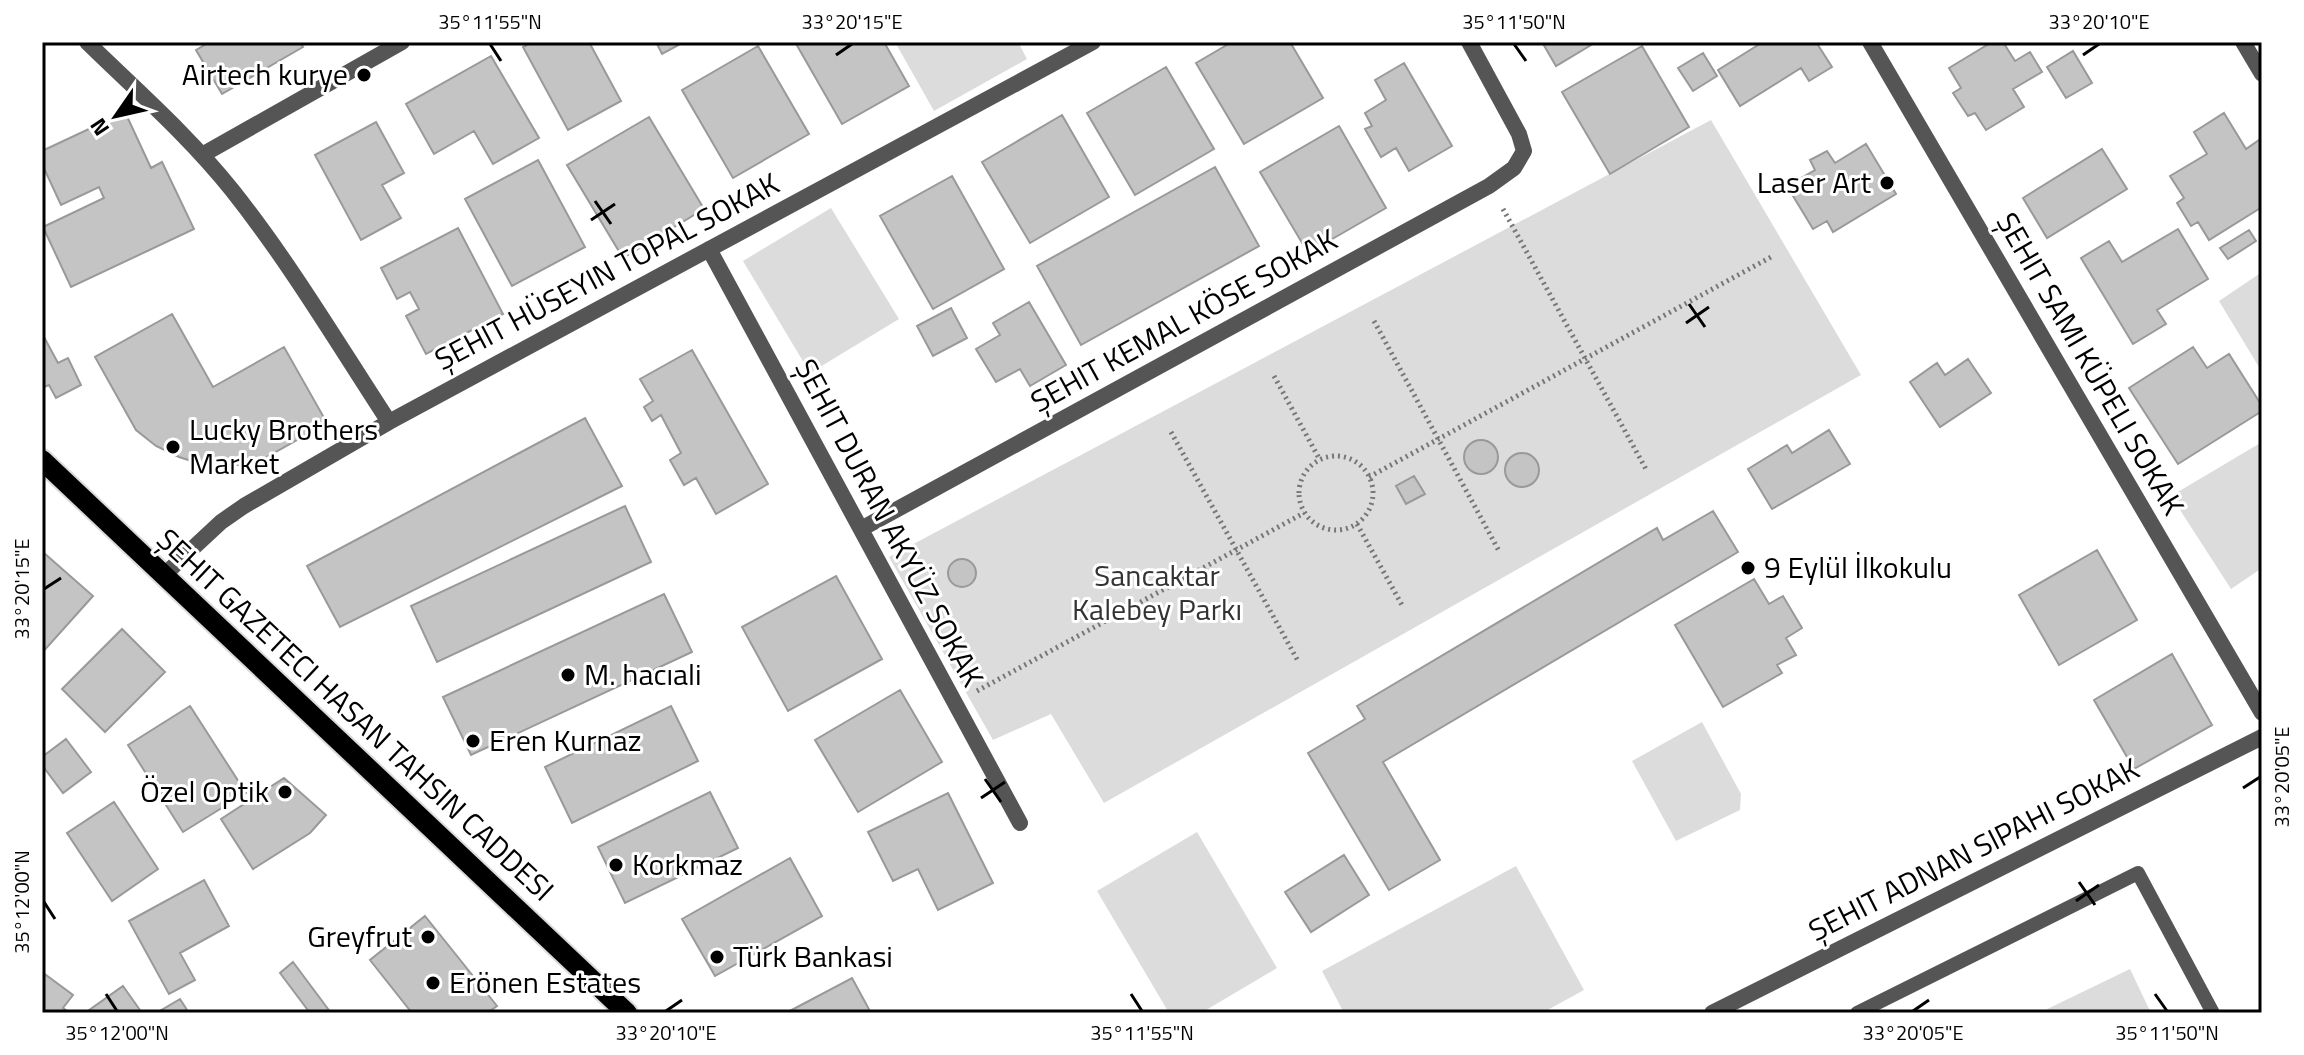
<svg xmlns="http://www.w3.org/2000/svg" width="2304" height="1055" font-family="'Titillium Web',sans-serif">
	<rect width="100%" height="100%" fill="#fff"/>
	<!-- green -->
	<path fill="#dcdcdc" d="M895,42H1018L1027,59L934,111Z
		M1711,120L1861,375L1104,803L1051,714L993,740L889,557Z
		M831,208L899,319L810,373L743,261Z
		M2262,272V372L2219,301Z
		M2262,442V568L2231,589L2171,496Z
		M1702,722L1741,794L1740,810L1676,841L1632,761Z
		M1197,832L1277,968L1201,1013H1169L1097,891Z
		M1516,866L1584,990L1542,1013H1344L1322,971Z
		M2130,969L2151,1013H2039Z"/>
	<!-- building -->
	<path fill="#c4c4c4" stroke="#999" stroke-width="2" d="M210,42H300L303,47L222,94L196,50Z
		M533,42H589L621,101L568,130L523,47Z
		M656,42H684L662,54Z
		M795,42H884L909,86L842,124Z
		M1232,42H1290L1323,98L1244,144L1196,63Z
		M1542,42H1596L1556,66Z
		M1763,42H1816L1832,67L1809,81L1801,68L1740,106L1718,70Z
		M1992,42H2003L2015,61L2030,52L2042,72L2013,89L2024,107L1986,130L1975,113L1968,116L1953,93L1961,88L1949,68Z
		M758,46L809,134L733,178L682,90Z
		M1642,46L1689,127L1610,174L1562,92Z
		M2073,51L2092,83L2066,98L2047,67Z
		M1703,53L1717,76L1693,91L1678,68Z
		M491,56L539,138L493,164L474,131L434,154L406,104Z
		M1404,63L1452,146L1409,171L1396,148L1381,157L1365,129L1372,126L1365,113L1386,100L1375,80Z
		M1166,67L1214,149L1135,195L1087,113Z
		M125,112L151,168L162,162L194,229L71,287L43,227L104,198L99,187L61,205L42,164V151Z
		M2224,113L2246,149L2262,138V207L2209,240L2198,222L2191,226L2177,203L2184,198L2170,176L2207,154L2194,132Z
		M1062,115L1109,197L1030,243L982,162Z
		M649,117L704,209L623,258L567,165Z
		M376,122L404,173L382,185L401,218L361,240L315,155Z
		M1339,126L1386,208L1308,253L1260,172Z
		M1866,144L1896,194L1833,232L1827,221L1813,229L1787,186L1815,170L1810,160L1827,151L1835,163Z
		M2102,149L2127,189L2047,238L2023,198Z
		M538,160L585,247L512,286L465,199Z
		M1215,167L1259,246L1081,345L1037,266Z
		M952,176L1004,269L933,309L880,216Z
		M458,228L503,314L426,354L406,316L419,309L410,292L397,299L381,268Z
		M2178,229L2208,279L2157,310L2166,324L2133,344L2081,258L2109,241L2122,262Z
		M2249,230L2256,241L2228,259L2220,248Z
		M1029,302L1066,365L1030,386L1020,369L996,382L976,349L1000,335L993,323Z
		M951,308L967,338L933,356L917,326Z
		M172,314L213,387L284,347L327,423L256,463L243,465H204L179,457L156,446L136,430L95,357Z
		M44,337L58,363L68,358L81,385L56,398L49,385L44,387L42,383Z
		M2193,347L2207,368L2229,354L2262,406V411L2178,464L2129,388Z
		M692,350L768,484L716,514L696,478L684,485L670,460L681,453L661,415L652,421L644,407L653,401L640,379Z
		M1968,359L1991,393L1940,427L1910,382L1937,363L1945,375Z
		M585,418L622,486L340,627L307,566Z
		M1829,430L1850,464L1772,509L1748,469L1787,445L1792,453Z
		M1464 457a17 17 0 1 1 34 0a17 17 0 1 1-34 0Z
		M1505 470a17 17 0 1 1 34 0a17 17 0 1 1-34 0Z
		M1414,476L1425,494L1406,504L1396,486Z
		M625,506L651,562L437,662L411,606Z
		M1713,511L1738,552L1383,762L1440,860L1389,890L1308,753L1365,719L1357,706L1657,528L1663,540Z
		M2097,550L2137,620L2059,665L2019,595Z
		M44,553L93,596L42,653V555Z
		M948 573a14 14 0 1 1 28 0a14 14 0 1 1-28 0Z
		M836,576L882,659L788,711L742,627Z
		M1754,579L1769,604L1783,596L1802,628L1786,638L1796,655L1777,665L1782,673L1723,707L1675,625Z
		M664,594L692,652L471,755L443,697Z
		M122,629L165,672L105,732L62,689Z
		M2172,654L2212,725L2134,769L2094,700Z
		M900,690L942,762L858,812L815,740Z
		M190,706L246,793L183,832L128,745Z
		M671,706L698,761L572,823L545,767Z
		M66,739L91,772L63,793L42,765V757Z
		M284,778L326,815L310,833L253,869L221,819Z
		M710,792L738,848L625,903L598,847Z
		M948,793L993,883L938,910L918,869L893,881L868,832Z
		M114,802L158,869L112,901L67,833Z
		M1344,855L1369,895L1311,932L1285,892Z
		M790,858L822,916L715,976L682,919Z
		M204,880L229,926L180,953L195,980L169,994L129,921Z
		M425,916L497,1006L487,1013H412L370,960Z
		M293,962L331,1013H310L280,973Z
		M42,972L73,995L63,1008L70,1013H42Z
		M852,978L871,1013H786Z
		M123,986L142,1013H85Z
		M180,999L189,1013H161L160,1011Z"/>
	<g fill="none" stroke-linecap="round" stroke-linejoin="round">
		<defs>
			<path id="primary" d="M42,460L627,1013"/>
		</defs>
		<!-- primary casing -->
		<use href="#primary" stroke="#dbdbdb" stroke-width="24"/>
		<!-- path -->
		<path stroke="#777" stroke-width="5" stroke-dasharray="2 4" stroke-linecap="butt" d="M1503,209L1647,471
			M1374,321L1499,551
			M1274,376L1320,460
			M1171,432L1298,661
			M1299 493a37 37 0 1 1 74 0a37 37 0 1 1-74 0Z
			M1369,477L1771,257
			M1357,524L1402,605
			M977,691L1304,513"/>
		<!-- service -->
		<path stroke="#555" stroke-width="14" d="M1857,1013L2138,873L2213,1013"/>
		<!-- minor -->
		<path stroke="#555" stroke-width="16" d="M87,42C136,90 189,136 232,190C290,263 338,344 389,422
			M1870,42L2262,713
			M2243,42L2262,74
			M202,155L402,42
			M709,249L1020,823
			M861,529L1489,186L1514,168L1524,151L1519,134L1469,42
			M164,575L221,522L244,506L389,422L1093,42
			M1712,1013L2262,737"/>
		<!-- primary -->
		<use href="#primary" stroke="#000" stroke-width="20"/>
	</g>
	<!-- ticks -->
	<path fill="none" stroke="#000" stroke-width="3" d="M490,44L501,61M1514,44L1526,61M836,55L852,44M2083,55L2099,44M595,201L611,224M591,220L615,204M1689,304L1705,327M1686,323L1709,307M44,589L61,578M985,779L1001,802M2243,788L2260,777M981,798L1005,782M2079,882L2095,905M2076,901L2099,885M44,902L55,919M106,994L117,1011M1131,994L1142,1011M2155,994L2167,1011M666,1011L682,1000M1913,1011L1929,1000"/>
	<!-- markers -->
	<g fill="#000" stroke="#fff" stroke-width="3">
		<circle cx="364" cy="75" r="8"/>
		<circle cx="1887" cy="183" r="8"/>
		<circle cx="173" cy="447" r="8"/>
		<circle cx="1748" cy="568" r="8"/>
		<circle cx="568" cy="675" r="8"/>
		<circle cx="473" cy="741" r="8"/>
		<circle cx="285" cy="792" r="8"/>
		<circle cx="616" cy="865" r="8"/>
		<circle cx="428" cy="937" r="8"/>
		<circle cx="717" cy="957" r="8"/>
		<circle cx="433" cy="983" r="8"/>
	</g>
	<g text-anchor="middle" stroke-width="6" stroke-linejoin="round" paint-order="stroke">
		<!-- poi labels -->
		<g font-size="30" fill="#000" stroke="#fff" text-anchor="start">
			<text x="348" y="85" text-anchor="end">Airtech kurye</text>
			<text x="1871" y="193" text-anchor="end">Laser Art</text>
			<text x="189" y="440">Lucky Brothers<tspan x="189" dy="34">Market</tspan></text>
			<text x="1764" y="578">9 Eylül İlkokulu</text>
			<text x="584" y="685">M. hacıali</text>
			<text x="489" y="751">Eren Kurnaz</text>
			<text x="269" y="802" text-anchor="end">Özel Optik</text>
			<text x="632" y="875">Korkmaz</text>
			<text x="412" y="947" text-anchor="end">Greyfrut</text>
			<text x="733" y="967">Türk Bankasi</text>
			<text x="449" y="993">Erönen Estates</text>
		</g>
		<!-- street labels -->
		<g font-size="30" fill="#000" stroke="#fff">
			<text transform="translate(607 272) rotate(-28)" y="10">ŞEHIT HÜSEYIN TOPAL SOKAK</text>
			<text transform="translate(1184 321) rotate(-29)" y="10">ŞEHIT KEMAL KÖSE SOKAK</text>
			<text transform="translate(2090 364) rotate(60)" y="10">ŞEHIT SAMI KÜPELI SOKAK</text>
			<text transform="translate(889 523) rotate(62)" y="10">ŞEHIT DURAN AKYÜZ SOKAK</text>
			<text transform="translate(355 715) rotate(43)" y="10">ŞEHIT GAZETECI HASAN TAHSIN CADDESI</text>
			<text transform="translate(1974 850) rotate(-27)" y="10">ŞEHIT ADNAN SIPAHI SOKAK</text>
		</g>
		<!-- park labels -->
		<g font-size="30" fill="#333" stroke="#fff">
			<text x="1157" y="586">Sancaktar<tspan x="1157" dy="34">Kalebey Parkı</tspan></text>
		</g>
	</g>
	<!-- border -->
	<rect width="2304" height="1055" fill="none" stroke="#ffffff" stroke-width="88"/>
	<!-- north arrow -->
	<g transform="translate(116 116) rotate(236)" stroke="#ffffff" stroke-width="6" paint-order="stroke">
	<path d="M0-6L14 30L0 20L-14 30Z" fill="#000000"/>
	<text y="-12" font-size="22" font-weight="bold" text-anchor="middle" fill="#000000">N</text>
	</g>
	<rect x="44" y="44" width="2216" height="967" fill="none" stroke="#000" stroke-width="3"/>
	<g font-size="20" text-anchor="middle" fill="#000">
		<text x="490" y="29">35°11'55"N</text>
		<text x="852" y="29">33°20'15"E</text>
		<text x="1514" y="29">35°11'50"N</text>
		<text x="2099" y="29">33°20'10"E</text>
		<text transform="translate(22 589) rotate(-90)" y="7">33°20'15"E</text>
		<text transform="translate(2282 777) rotate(-90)" y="7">33°20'05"E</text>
		<text transform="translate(22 902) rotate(-90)" y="7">35°12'00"N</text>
		<text x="117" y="1040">35°12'00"N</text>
		<text x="666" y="1040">33°20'10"E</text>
		<text x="1142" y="1040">35°11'55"N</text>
		<text x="1913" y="1040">33°20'05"E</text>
		<text x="2167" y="1040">35°11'50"N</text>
	</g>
</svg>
